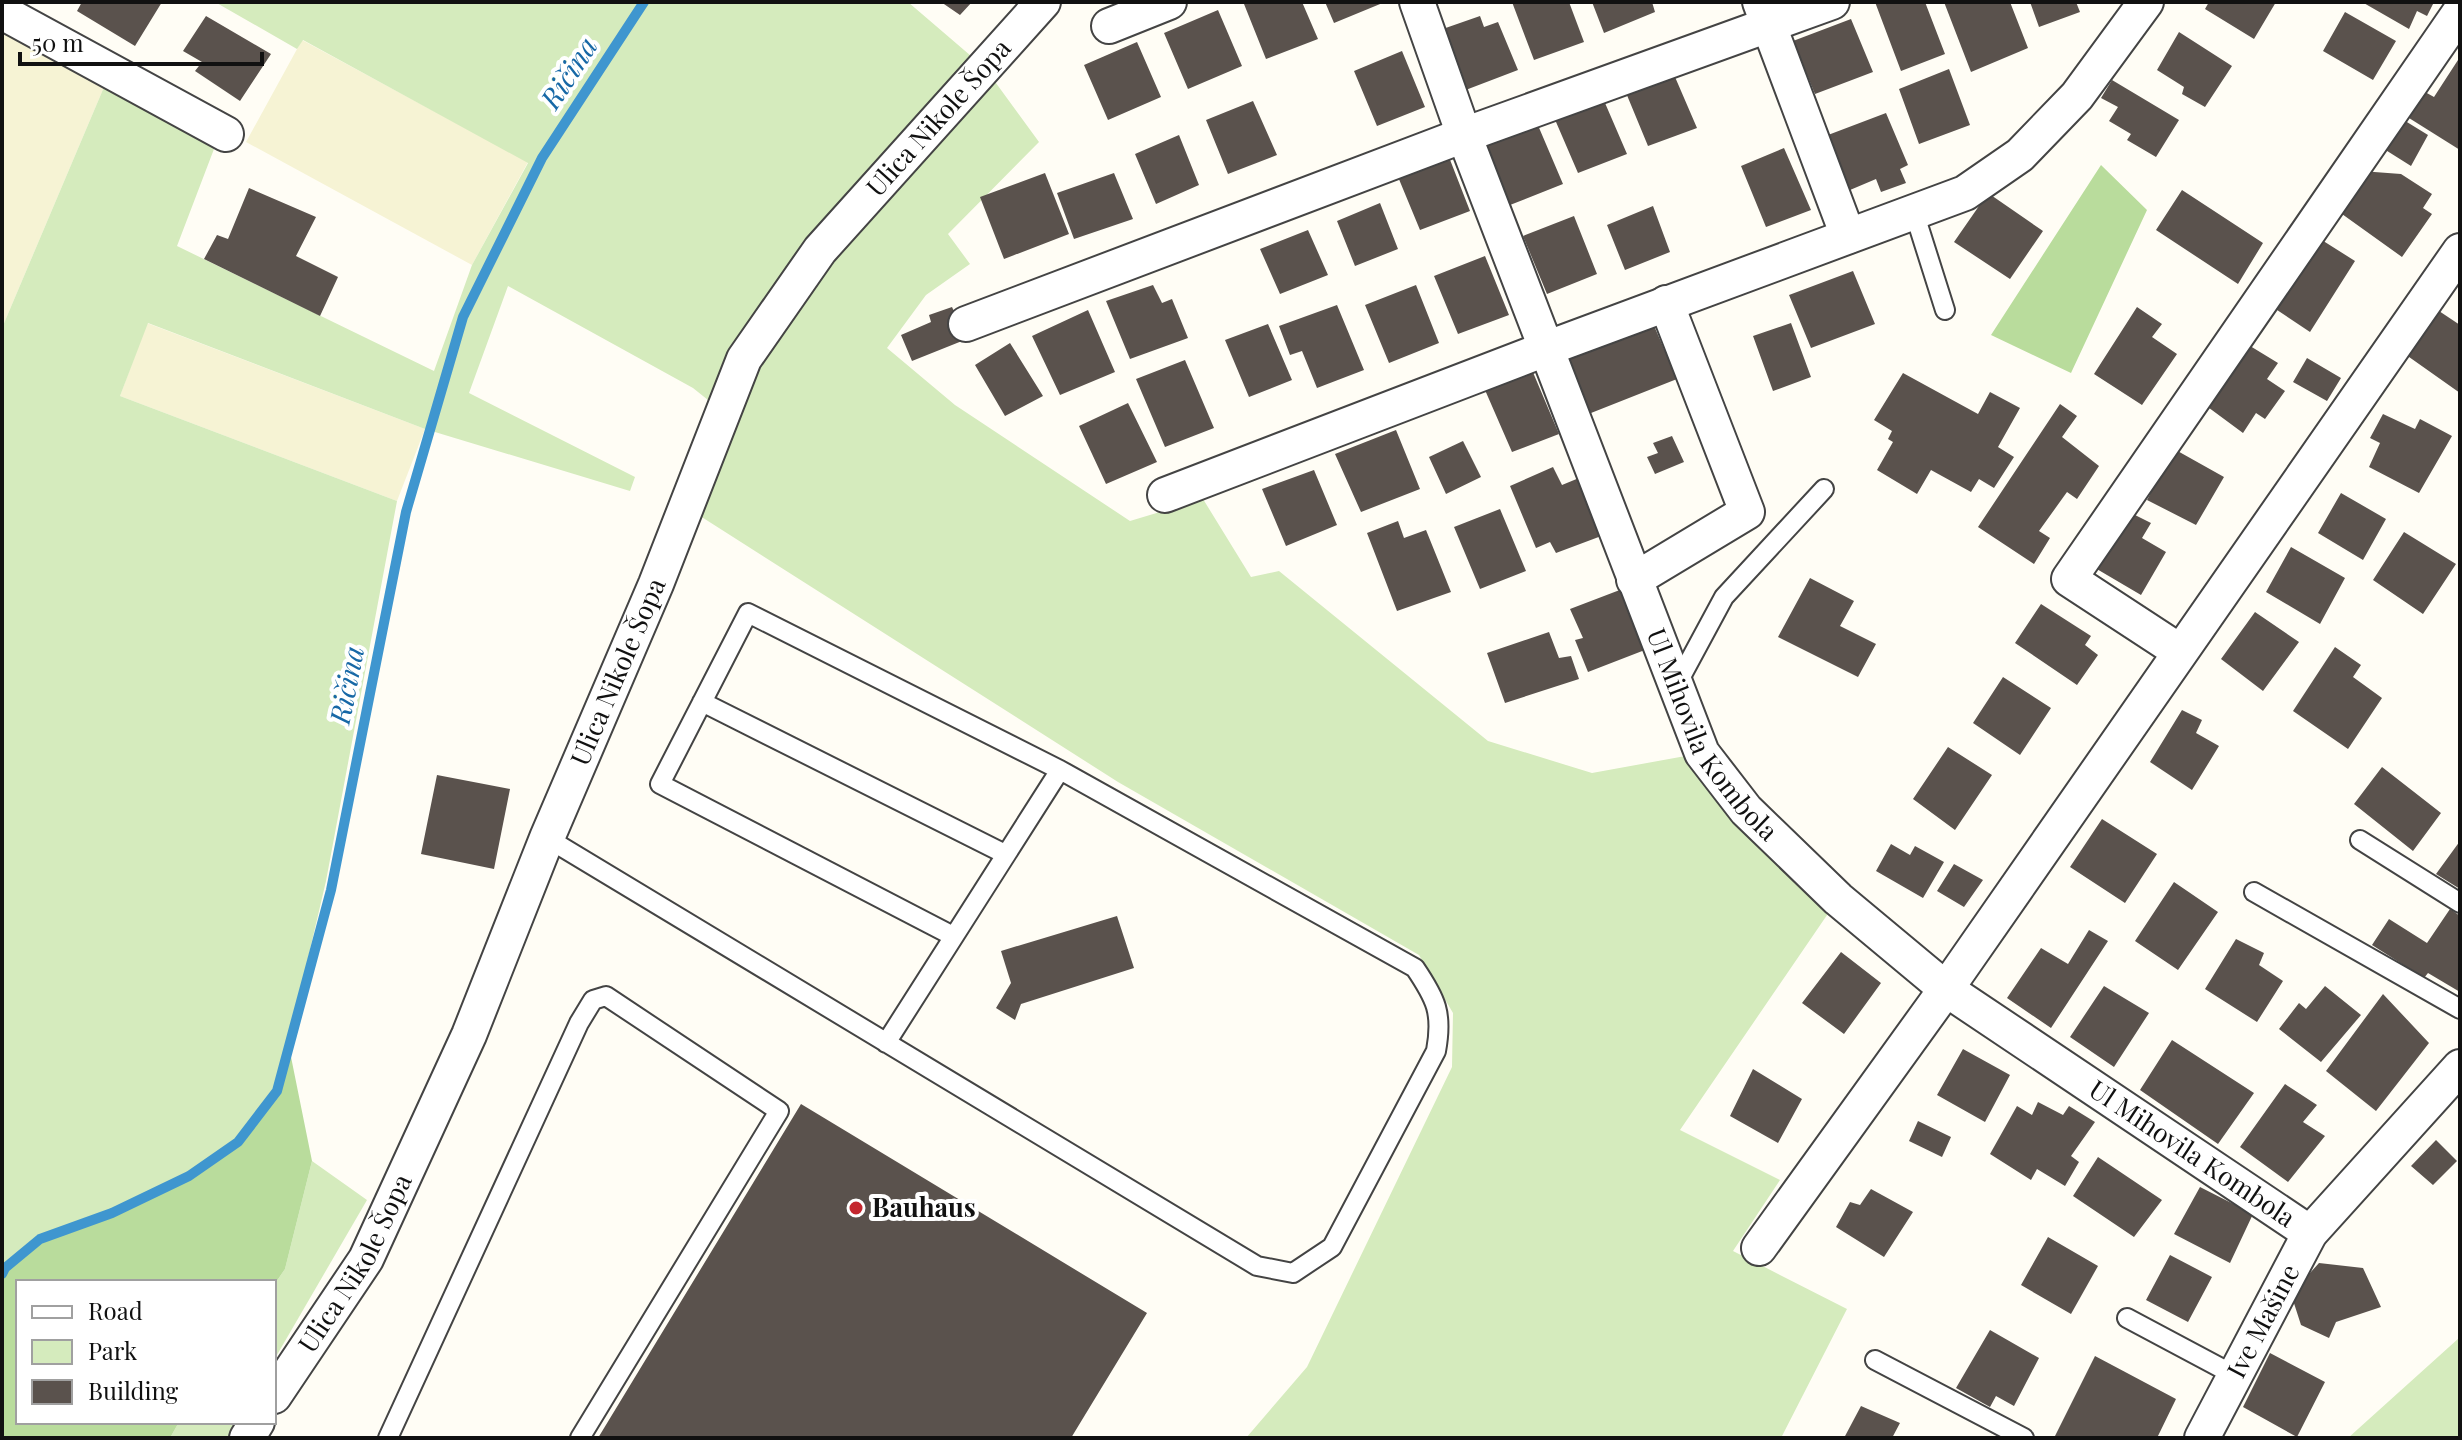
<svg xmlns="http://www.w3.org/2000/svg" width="2462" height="1440" font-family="'Playfair Display',serif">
	<rect width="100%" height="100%" fill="#fffdf5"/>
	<!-- farmland -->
	<path fill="#f6f3d4" d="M2,21L107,80L2,328Z
		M302,40L528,162L472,265L246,142Z
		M147,323L425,429L397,501L120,396Z"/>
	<!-- green -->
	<path fill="#d5ebbd" d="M215,2H908L985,68L1039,142L948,234L970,264L926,295L887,348L955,405L1130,521L1203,499L1251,577L1279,571L1488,741L1592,773L1702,753L1838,899L1680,1130L1780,1180L1733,1251L1847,1309L1781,1438H1246L1307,1367L1452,1067L1453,1013L1419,955L1118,782L686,507L723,412L693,388L508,286L469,393L635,477L630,491L425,429L148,323L120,396L397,501L326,881L277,1091L238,1142L189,1176L112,1213L40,1239L5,1268L2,1274V328L107,80L214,149L177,246L434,371L472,265L528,163L303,40L297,49Z
		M312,1161L367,1200L274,1360V1285L285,1269Z
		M2459,1338L2460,1438H2348Z
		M179,1422H238L229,1438H170Z"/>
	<!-- forest -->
	<path fill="#b9dc9c" d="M2101,165L2147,210L2071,373L1991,335Z
		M289,1047L312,1161L285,1269L274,1285V1282H18V1422H179L170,1438H2V1274L5,1268L40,1239L112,1213L189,1176L238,1142L277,1091Z"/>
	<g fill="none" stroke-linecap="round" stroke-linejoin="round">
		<!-- stream -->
		<path stroke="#3f96cf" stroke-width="10" d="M2,1274L5,1268L40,1239L112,1213L189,1176L238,1142L277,1091L331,890L406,512L463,317L542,158L644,2"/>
	</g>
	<!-- building -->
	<path fill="#5a524d" d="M82,2H162L135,46L77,11Z
		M941,2H972L960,15Z
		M1250,2H1302L1318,39L1266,59L1244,4Z
		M1325,2H1385L1334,23Z
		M1512,2H1569L1584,42L1534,60Z
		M1592,2H1652L1655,12L1604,33Z
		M1875,2H1925L1945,54L1901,71Z
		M1944,2H2010L2028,48L1971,72Z
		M2030,2H2076L2080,12L2039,27Z
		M2209,2H2276L2254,39L2205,9Z
		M2362,2H2434L2427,16L2417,11L2409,29Z
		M1218,10L1242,66L1188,89L1164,33Z
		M2345,12L2396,41L2373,80L2323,51Z
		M206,16L271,54L240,101L195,71L202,62L183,51Z
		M1480,16L1484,27L1498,22L1518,70L1463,91L1437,31Z
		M1851,19L1873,72L1815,94L1793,41Z
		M2179,32L2232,66L2205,107L2182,94L2184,87L2157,70Z
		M1137,42L1161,97L1108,120L1084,65Z
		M1402,51L1425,107L1377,126L1354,71Z
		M2458,60L2460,61V150L2409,118L2425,92L2434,97Z
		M1949,69L1970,125L1919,144L1899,89Z
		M1672,70L1697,128L1648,146L1624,88Z
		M2112,80L2179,120L2156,157L2127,140L2131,134L2109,121L2118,107L2101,98Z
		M1602,96L1627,154L1578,173L1553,115Z
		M1253,101L1277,155L1228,174L1206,120Z
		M1886,113L1908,165L1900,169L1906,183L1881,192L1876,179L1850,190L1828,135Z
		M2402,119L2428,135L2411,166L2384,149Z
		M1537,123L1563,184L1510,205L1486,143Z
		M1179,135L1199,185L1156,204L1135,154Z
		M1784,148L1811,210L1766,227L1741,166Z
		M1447,152L1470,211L1420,230L1396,172Z
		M2361,171L2401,174L2432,194L2423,208L2432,214L2402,257L2335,209Z
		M1045,173L1069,234L1004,259L980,197Z
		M1114,173L1133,219L1074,239L1057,193Z
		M249,188L316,217L296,256L338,277L320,316L204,259L217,235L228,239Z
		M2182,190L2263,243L2238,284L2156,230Z
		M1988,193L2043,231L2010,279L1954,242Z
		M1380,203L1398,249L1355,266L1337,221Z
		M1653,206L1670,252L1625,270L1607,225Z
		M1574,216L1597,274L1547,294L1523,236Z
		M1308,230L1328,275L1280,294L1260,249Z
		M2317,237L2355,261L2310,332L2268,304Z
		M1485,256L1509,315L1458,334L1434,276Z
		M1853,271L1875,324L1811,348L1789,295Z
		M1153,285L1162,303L1172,299L1188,338L1130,359L1106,301Z
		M1416,285L1439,343L1389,363L1365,305Z
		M1337,305L1364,370L1317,388L1302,351L1290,355L1279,326Z
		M952,307L967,339L912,361L901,335L931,322L929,315Z
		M2137,307L2162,324L2152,337L2177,354L2142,405L2094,374Z
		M2433,307L2460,325V393L2402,352Z
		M1088,310L1115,372L1060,395L1032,336Z
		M1652,321L1677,379L1591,413L1565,355Z
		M1791,323L1811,377L1773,391L1753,336Z
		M1268,324L1292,380L1249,397L1225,340Z
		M2237,338L2278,363L2267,379L2285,391L2265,419L2256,413L2243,433L2197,399Z
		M1010,343L1043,396L1005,416L975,365Z
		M2307,358L2341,378L2327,401L2293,382Z
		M1185,360L1214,428L1165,447L1136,379Z
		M1532,370L1559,434L1512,452L1485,390Z
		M1903,373L1978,414L1990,392L2020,408L1998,447L2014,457L1994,488L1979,479L1971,492L1931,470L1917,494L1877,470L1893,442L1888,439L1892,431L1874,420Z
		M1128,403L1157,462L1106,484L1079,426Z
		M2060,404L2077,416L2062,437L2099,466L2077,499L2067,492L2039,531L2050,538L2034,564L1978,527Z
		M2383,414L2415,429L2420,419L2452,436L2419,493L2369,467L2380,443L2370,438Z
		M1396,430L1420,489L1361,512L1335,454Z
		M1672,436L1684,462L1655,474L1647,457L1658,453L1653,443Z
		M1463,441L1481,477L1446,494L1429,457Z
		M2174,449L2224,477L2196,525L2147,500Z
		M1553,467L1562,485L1579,478L1604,535L1556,553L1550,542L1536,548L1510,486Z
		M1314,470L1337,525L1286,546L1262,489Z
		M2341,493L2386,519L2363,560L2318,533Z
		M2121,508L2151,523L2142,538L2166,552L2141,595L2090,565Z
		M1500,509L1526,571L1480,589L1454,527Z
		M1398,521L1404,538L1426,530L1451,592L1397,611L1367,533Z
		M2404,532L2456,564L2423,614L2373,580Z
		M2291,547L2345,578L2320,624L2266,592Z
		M1810,578L1854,601L1840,626L1876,644L1858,677L1778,637Z
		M1625,588L1650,648L1588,672L1575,640L1583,638L1570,609Z
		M2041,604L2091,636L2085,645L2098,655L2077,685L2015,643Z
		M2255,612L2299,642L2263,691L2221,659Z
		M1549,632L1559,658L1571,656L1579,679L1505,703L1487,653Z
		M2335,647L2361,665L2353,677L2382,698L2348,749L2293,711Z
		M2003,677L2051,708L2020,755L1973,723Z
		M2182,710L2202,720L2196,733L2219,746L2192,790L2150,762Z
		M1948,747L1992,775L1955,830L1913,799Z
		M2382,767L2441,813L2413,851L2354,804Z
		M437,775L510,789L494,869L421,854Z
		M2102,819L2157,854L2125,903L2070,867Z
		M2460,841V889L2436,874Z
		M1891,844L1910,855L1915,846L1944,862L1923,898L1876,871Z
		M1954,864L1983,880L1964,907L1937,891Z
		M2174,882L2218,912L2178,970L2135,941Z
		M2450,909L2460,916V992L2428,973L2424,978L2372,945L2389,919L2427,943Z
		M1117,916L1134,968L1021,1004L1015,1020L996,1008L1011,983L1001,951Z
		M2089,930L2108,941L2051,1028L2007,998L2041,948L2068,964Z
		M2236,939L2264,953L2259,965L2283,981L2257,1022L2205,989Z
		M1841,952L1881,983L1844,1034L1802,1003Z
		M2104,986L2149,1013L2114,1067L2070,1037Z
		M2325,986L2361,1015L2321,1062L2279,1029L2299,1003L2306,1009Z
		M2383,994L2429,1043L2376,1111L2326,1071Z
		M2172,1040L2254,1093L2218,1144L2140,1090Z
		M1963,1049L2010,1075L1985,1122L1937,1095Z
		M1753,1069L1802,1099L1778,1143L1730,1116Z
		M2285,1084L2317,1105L2303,1122L2325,1136L2288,1182L2240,1147Z
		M2038,1102L2063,1115L2069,1106L2095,1122L2071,1156L2079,1162L2065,1186L2037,1169L2031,1180L1990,1154L2017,1106L2032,1115Z
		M801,1104L1147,1313L1071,1438H598Z
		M1918,1121L1951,1137L1942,1157L1909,1141Z
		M2436,1140L2457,1161L2433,1185L2411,1166Z
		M2098,1157L2162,1200L2134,1237L2073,1196Z
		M2200,1187L2253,1214L2230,1263L2174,1234Z
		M1871,1189L1913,1212L1884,1257L1836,1227L1850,1202L1860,1205Z
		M2048,1237L2098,1266L2071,1314L2021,1285Z
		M2170,1255L2212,1277L2188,1322L2146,1300Z
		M2319,1263L2363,1268L2381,1307L2336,1322L2329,1338L2301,1325L2291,1294Z
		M1990,1330L2039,1358L2014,1406L1996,1396L1990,1407L1956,1388Z
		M2270,1353L2325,1382L2297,1437L2243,1407Z
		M2095,1356L2176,1399L2157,1438H2054Z
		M1861,1406L1900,1423L1892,1438H1844Z"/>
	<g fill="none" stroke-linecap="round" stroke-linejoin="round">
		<defs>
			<path id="service" d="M1914,212L1945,310
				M1676,686L1724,597L1824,489
				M702,702L1005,854
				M547,838L1257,1266L1293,1273L1332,1247L1436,1051C1443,1013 1436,999 1415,968L1060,770L748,613L660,784L953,936
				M2360,840L2460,903
				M2254,892L2460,1009
				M886,1043L1060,770
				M2127,1318L2234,1375
				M1875,1360L2024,1438
				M388,1438L579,1023L593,1000L606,996L779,1111L580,1438"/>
			<g id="minor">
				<path id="s1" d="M1417,2L1464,135L1702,753L1746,810L1838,899L1946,989L2310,1233"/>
				<path d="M1760,2L1848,236"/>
				<path d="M2,12L226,134"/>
				<path d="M1109,26L1169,2"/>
				<path d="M966,324L1464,135L1832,2"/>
				<path d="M1165,495L1548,348L1965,193L2020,155L2077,96L2146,2"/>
				<path d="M1634,580L1747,512L1666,303"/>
				<path d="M2179,651L2069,579L2460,12"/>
				<path d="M1759,1248L1946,989L2460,251"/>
				<path id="s2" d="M274,1396L366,1259L469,1035L547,838L656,584L744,359L820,250L1043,2"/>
				<path d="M247,1438L257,1422"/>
				<path id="s3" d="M2202,1438L2310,1233L2460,1067"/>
			</g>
		</defs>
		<!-- service casing -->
		<use href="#service" stroke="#444" stroke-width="22"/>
		<!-- minor casing -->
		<use href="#minor" stroke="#444" stroke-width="38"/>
		<!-- service -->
		<use href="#service" stroke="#fff" stroke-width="18"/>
		<!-- minor -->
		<use href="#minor" stroke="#fff" stroke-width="34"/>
	</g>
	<!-- markers -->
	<circle fill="#c4262e" stroke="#fff" stroke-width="3" cx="856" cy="1208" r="8"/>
	<g text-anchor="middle" stroke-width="8" stroke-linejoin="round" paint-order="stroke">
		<!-- street labels -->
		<g font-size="26" fill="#111" stroke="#fff">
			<text dy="9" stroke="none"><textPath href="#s2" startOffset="1452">Ulica Nikole Šopa</textPath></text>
			<text dy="9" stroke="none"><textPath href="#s2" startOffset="804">Ulica Nikole Šopa</textPath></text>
			<text dy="9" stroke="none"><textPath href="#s1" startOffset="792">Ul Mihovila Kombola</textPath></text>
			<text dy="9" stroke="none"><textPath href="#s1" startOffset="1440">Ul Mihovila Kombola</textPath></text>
			<text dy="9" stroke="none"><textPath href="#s2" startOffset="156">Ulica Nikole Šopa</textPath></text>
			<text dy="9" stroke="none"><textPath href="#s3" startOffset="132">Ive Mašine</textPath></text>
		</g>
		<!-- poi labels -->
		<g font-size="26" font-weight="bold" fill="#111" stroke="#fff" text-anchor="start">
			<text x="872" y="1217">Bauhaus</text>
		</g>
		<!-- water labels -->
		<g font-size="28" font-style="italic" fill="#1768a6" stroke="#fff">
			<text transform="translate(569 73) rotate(-57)" y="10">Ričina</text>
			<text transform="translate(347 685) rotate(-79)" y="10">Ričina</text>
		</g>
	</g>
	<!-- border -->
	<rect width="2462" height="1440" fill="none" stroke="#111111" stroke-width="8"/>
	<!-- legend -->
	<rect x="16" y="1280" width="260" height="144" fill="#ffffff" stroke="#a0a0a0" stroke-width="2"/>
	<rect x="32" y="1306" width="40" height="12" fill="#ffffff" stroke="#a0a0a0" stroke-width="2"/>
	<text x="88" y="1320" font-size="24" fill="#111111">Road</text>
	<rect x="32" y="1340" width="40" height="24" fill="#d5ebbd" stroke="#a0a0a0" stroke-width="2"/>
	<text x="88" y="1360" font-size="24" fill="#111111">Park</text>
	<rect x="32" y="1380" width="40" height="24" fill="#5a524d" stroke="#a0a0a0" stroke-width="2"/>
	<text x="88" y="1400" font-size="24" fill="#111111">Building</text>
	<!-- scale -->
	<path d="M20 52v12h242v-12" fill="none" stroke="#111111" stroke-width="4"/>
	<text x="32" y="52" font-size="24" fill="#111111" stroke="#ffffff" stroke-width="6" paint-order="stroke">50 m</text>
</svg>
